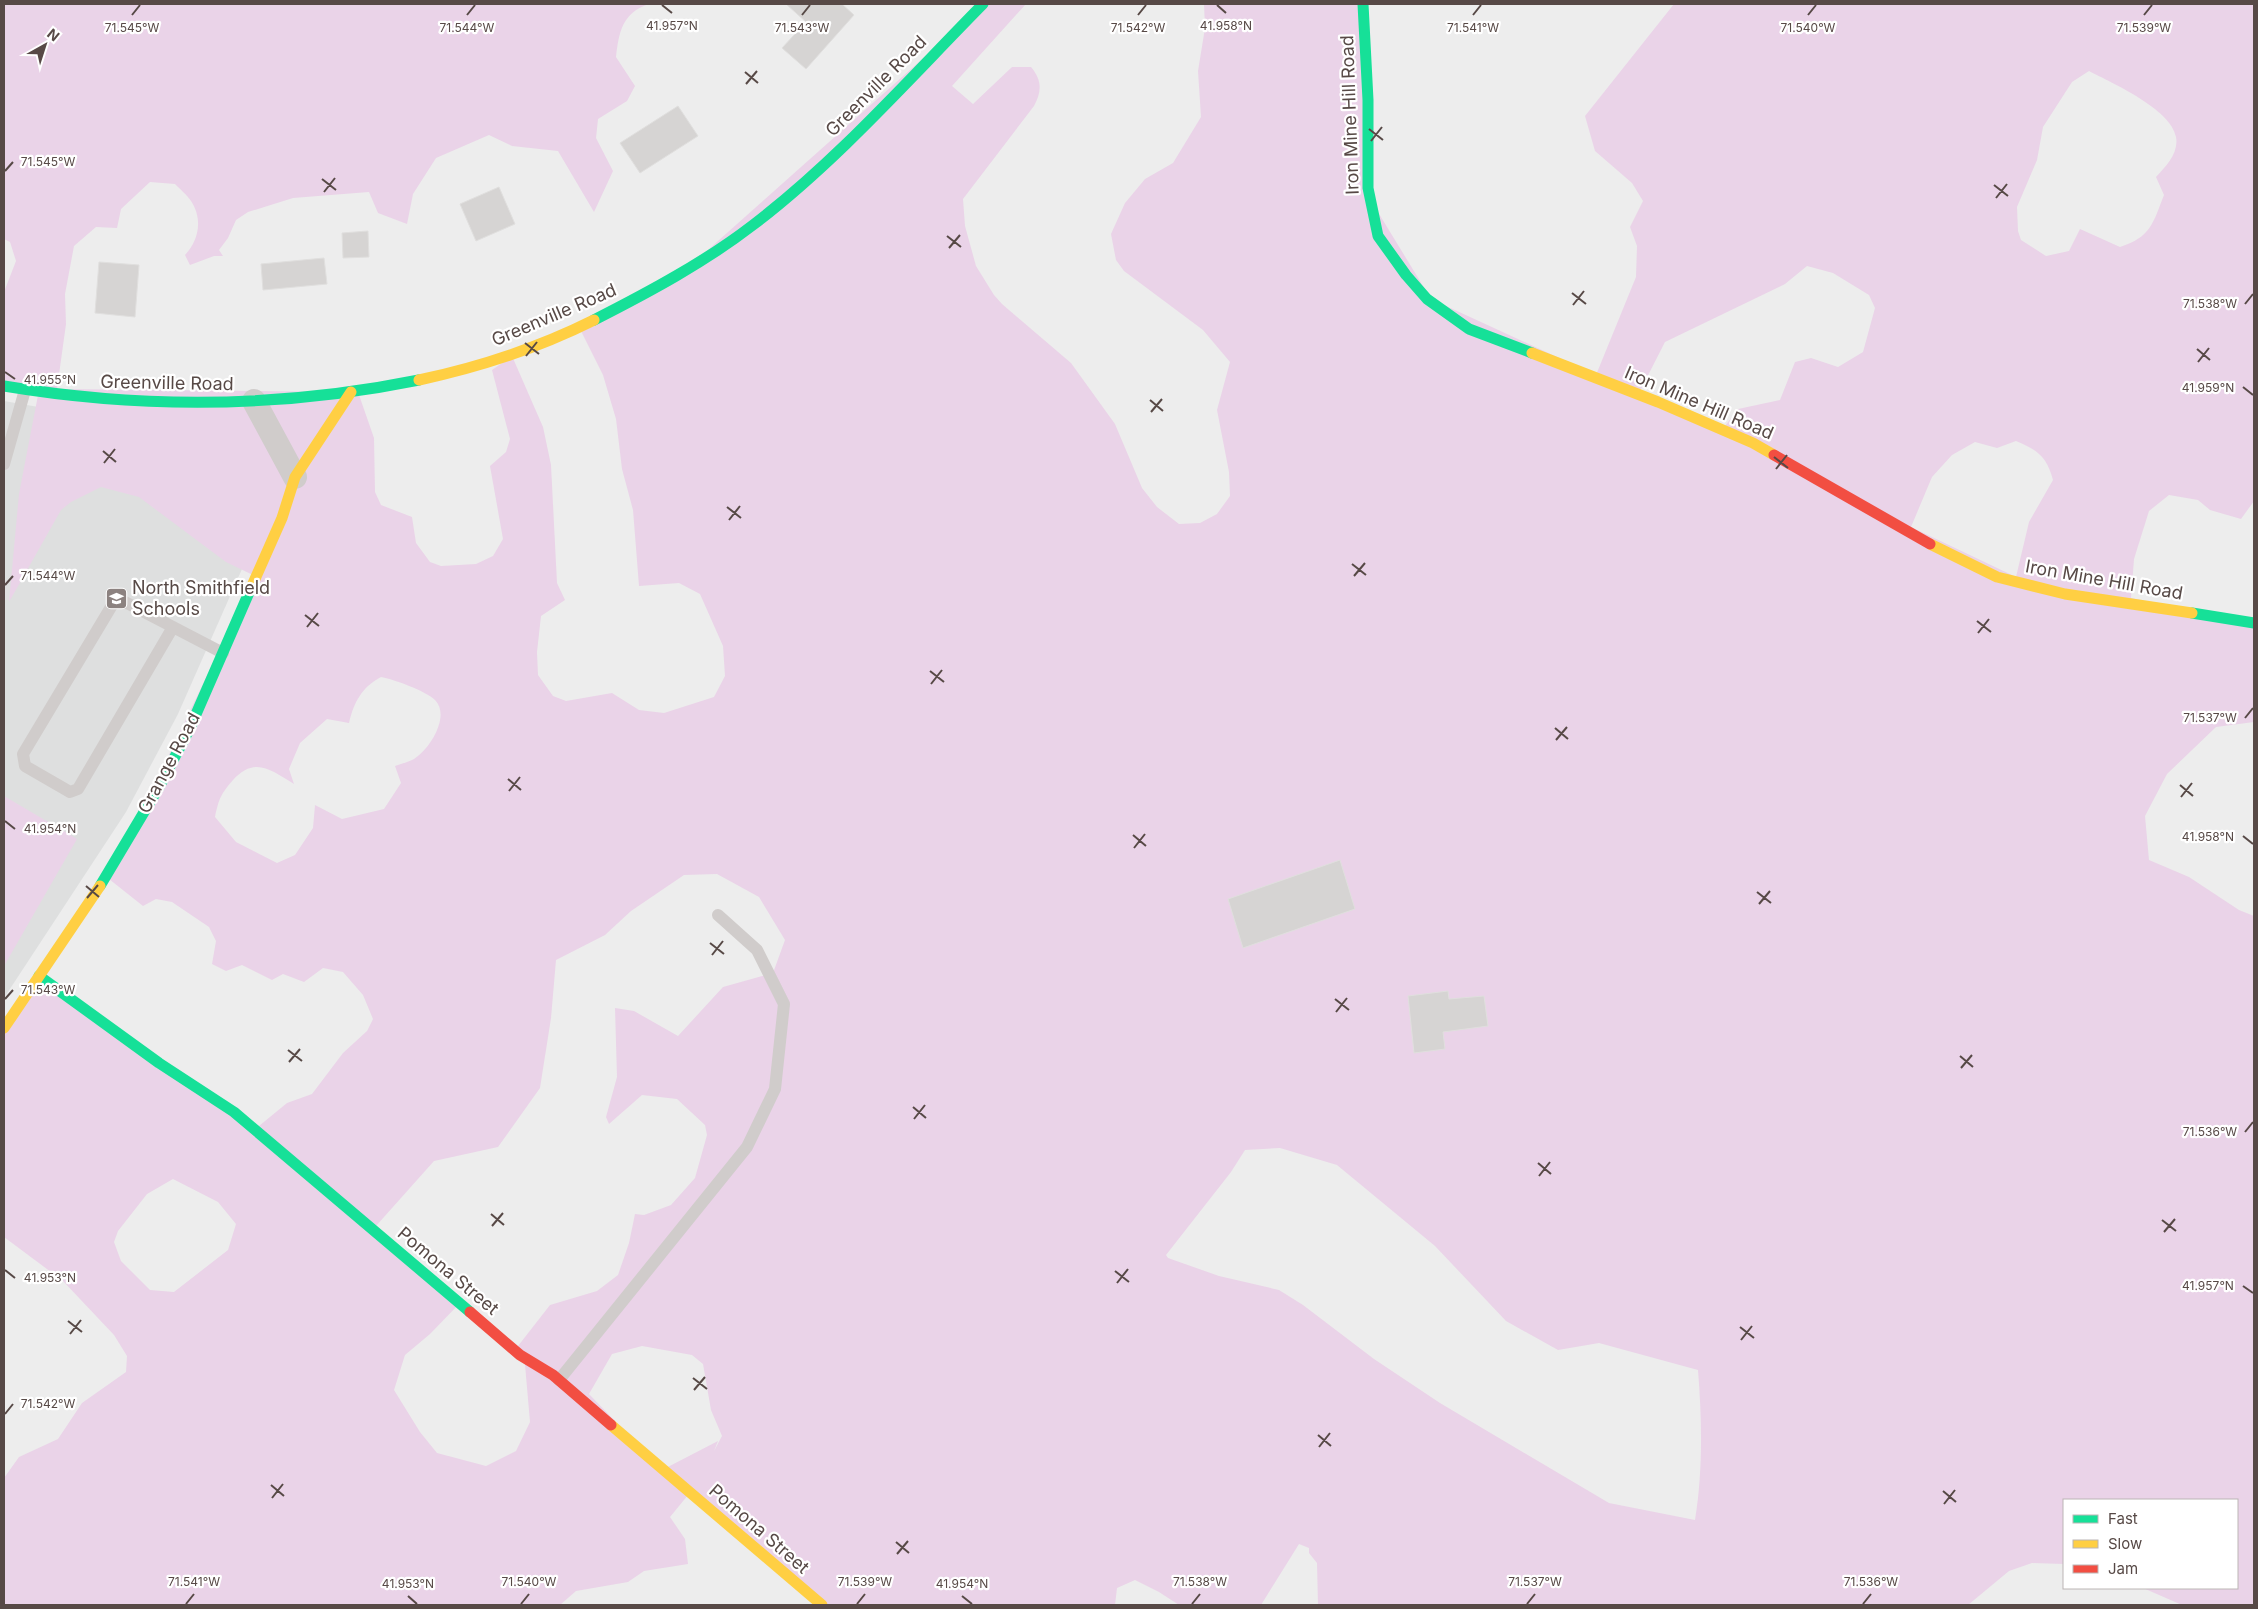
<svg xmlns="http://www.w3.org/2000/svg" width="2258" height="1609" font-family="Inter,sans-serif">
	<rect width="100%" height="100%" fill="#ededed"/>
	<!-- education -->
	<path fill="#dedfdf" d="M4,401L90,416L280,483L178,714L126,812L4,998Z"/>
	<!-- green -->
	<path fill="#ead3e8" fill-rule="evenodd" d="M4,4H649C622,13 619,32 616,57L635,86L627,101L598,119L596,138L613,171L594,212L558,151L512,146L489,135L436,158L413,194L407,224L378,213L369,192L293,198L248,212L236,220L228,238L219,250L223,256H214L190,265L185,255C199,240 203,219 191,201C187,195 180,189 175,184L150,182L121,209L117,228L96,227L74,246L65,294L66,324L57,389L358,392L374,438L375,492L381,505L412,517L416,543L430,562L441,566L476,564L493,556L503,539L490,466L506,452L510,439L492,370L512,356L543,427L551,465L557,583L565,600L541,616L537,652L538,675L553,696L566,701L612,693L639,710L664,713L714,697L725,676L723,646L700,594L679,583L639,586L633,510L622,469L616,419L603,375L581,331L691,265L984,4H1026L952,86L973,104L1012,67H1031C1042,80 1042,91 1034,106L963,199L965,226L976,266L994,295L1002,304L1071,363L1115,424L1142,488L1157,507L1179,524L1200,523L1217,514L1230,496L1229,472L1217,410L1230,362L1203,330L1124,271L1116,260L1111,234L1125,203L1145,179L1173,163L1201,117L1198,71L1205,28L1204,4H1365L1373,204L1431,299L1596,375L1636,277L1637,246L1630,227L1643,201L1632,183L1595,151L1585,116L1674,4H2254V501L2241,519L2210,510L2198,500L2169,495L2149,511L2134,559L2131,598L2254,625V722L2216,727L2167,774L2145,816L2149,860L2189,877L2239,910L2254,916V1605H2182L2143,1588H2237V1500H2064V1564L2032,1563L2009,1571L1968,1605H1318L1317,1563L1309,1553V1548L1299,1544L1261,1605H1179L1159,1592L1135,1580L1117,1588L1115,1605H828L693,1489L670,1517L685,1539L688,1564L644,1571L628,1582L576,1591L560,1605H4V1478L19,1457L58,1439L82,1403L126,1372L127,1356L114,1335L63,1281L4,1237V1028L38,979L259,1126L287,1103L312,1094L343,1053L367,1031L373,1019L363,995L343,972L323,968L304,982L283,974L272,980L242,965L226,971L212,964L216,941L209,927L172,902L156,899L143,906L109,879L255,576L226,562L139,497L101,487L71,502L61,510L9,602L19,494L39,390L4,381V292L16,261L10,242L4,239ZM2089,71C2112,83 2171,109 2176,137C2179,153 2166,166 2156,177L2164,195C2153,223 2151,237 2120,247L2080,229L2069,251L2046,256L2021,240L2018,231L2017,207L2037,160L2043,127L2072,82ZM1807,266L1833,273L1869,295L1875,308L1863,352L1838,367L1811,358L1795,362L1780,400L1738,409L1725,426L1640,391L1665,342L1785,284ZM2016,441C2038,450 2047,457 2053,480L2029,522L2016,577L1911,527L1932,477L1952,455L1975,442L1997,448ZM381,677C393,679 426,691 435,700C451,716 429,750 414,759C408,762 401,764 395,766L401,783L384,809L342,819L315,805L313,828L295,855L277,863L236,842L215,817C219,798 221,794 233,780C255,756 271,770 294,784L289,769L300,743L327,719L349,723C354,702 362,687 381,677ZM717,874L759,897L785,940L773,973L723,987L678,1036L634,1011L615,1008L617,1077L606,1117L609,1124L642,1095L677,1099L705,1125L707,1135L695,1178L671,1205L644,1215L635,1214L629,1243L618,1275L597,1291L550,1305L518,1346L524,1353L530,1422L516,1451L486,1466L437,1453L420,1432L394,1390L405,1355L430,1334L461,1302L376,1226L434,1161L498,1147L540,1088L551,1018L556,960L605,935L631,911L684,875ZM1280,1148L1337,1165L1435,1246L1506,1321L1558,1350L1599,1343L1698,1370C1702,1420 1703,1471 1695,1520L1609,1503L1440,1403L1374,1359L1303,1305L1279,1290L1219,1276L1168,1258L1166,1255L1231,1172L1245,1150ZM173,1179L218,1202L236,1224L228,1250L174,1292L150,1290L121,1261L114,1242L118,1231L147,1194ZM642,1346L692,1355L703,1364L711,1410L722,1436L714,1451L718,1441L662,1470L589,1394L612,1354Z
		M4,796L77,839L4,966Z"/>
	<!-- building -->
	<path fill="#d6d4d3" stroke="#e0dfde" d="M786,4H842L854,15L806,69L782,48L806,22Z
		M678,106L698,136L640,173L620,143Z
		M499,187L515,224L476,241L460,204Z
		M368,231L369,257L343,258L342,233Z
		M324,258L327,284L263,290L261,264Z
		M99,262L139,265L135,317L95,313Z
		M1340,860L1355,909L1243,948L1228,899Z
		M1448,991L1449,999L1484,996L1488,1026L1443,1032L1445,1049L1414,1053L1408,996Z"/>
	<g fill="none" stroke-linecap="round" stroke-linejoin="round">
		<!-- lane -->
		<path stroke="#d0cccb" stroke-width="12" d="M4,464L25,390
			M173,627L78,789L70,792L25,766L23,754L114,602L123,601L223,653
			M559,1380L747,1147L775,1089L784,1004L757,950L718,915"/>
		<!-- street -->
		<path stroke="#d0cccb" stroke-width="24" d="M254,401L295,477"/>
		<!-- fast -->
		<path stroke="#16e098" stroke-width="11" d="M1363,4L1368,100V188L1378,236L1406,275L1427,299L1469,329L1532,353
			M594,320C649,292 705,262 753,225C837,161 909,79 983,4
			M4,386C142,409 281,408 419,380
			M2192,613L2254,623
			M100,886L159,787L190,728L251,588
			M39,976L159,1063L234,1112L470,1312"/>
		<!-- slow -->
		<path stroke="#ffcf43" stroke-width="11" d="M1532,353L1658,402L1753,443L1774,455
			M419,380C480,367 538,348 594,320
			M1930,544L1997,577L2065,594L2192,613
			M251,588L282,518L295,477L351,392
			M4,1028L100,886
			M611,1425L822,1605"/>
		<!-- jam -->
		<path stroke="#f24e42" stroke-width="11" d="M1774,455L1930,544
			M470,1312L520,1355L553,1375L611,1425"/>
	</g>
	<!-- ticks -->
	<path fill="none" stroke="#574946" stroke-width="2" d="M662,5L672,13M1217,5L1226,13M132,15L140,5M467,15L475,5M802,15L810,5M1138,15L1146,5M1473,15L1481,5M1808,15L1816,5M2144,15L2152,5M745,72L758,83M746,84L757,71M1369,129L1383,140M1371,141L1382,127M5,171L13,162M322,179L336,190M1994,185L2008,196M324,192L335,178M1996,198L2007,184M947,236L961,247M949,248L960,235M1572,293L1586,304M2245,304L2253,294M1573,305L1584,291M525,343L539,354M2197,349L2210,360M526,356L537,342M2198,362L2209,348M5,372L15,379M2243,387L2253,395M1150,400L1163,411M1151,412L1162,399M103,451L116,462M1774,457L1788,468M104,463L115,449M1776,469L1787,455M727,507L741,518M729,520L740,506M1352,564L1366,575M1354,576L1365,563M5,585L13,576M305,615L319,626M1977,621L1991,632M307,627L318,613M1978,633L1989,619M930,671L944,682M931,684L942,670M2245,718L2253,708M1555,728L1568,739M1556,740L1567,727M508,779L521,790M2180,785L2193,796M509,791L520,777M2181,797L2192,783M5,821L15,829M1133,835L1146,846M2243,836L2253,844M1134,848L1145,834M86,886L99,897M1757,892L1771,903M87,898L98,885M1759,904L1770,891M710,943L724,954M712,955L723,941M5,999L13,990M1335,999L1349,1010M1336,1012L1347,998M288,1050L302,1061M1960,1056L1973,1067M289,1062L300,1049M1961,1068L1972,1055M913,1107L926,1118M914,1119L925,1105M2245,1132L2253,1122M1538,1163L1551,1174M1539,1176L1550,1162M491,1214L504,1225M2162,1220L2176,1231M492,1226L503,1213M2164,1232L2175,1219M5,1270L15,1278M1115,1271L1129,1282M1117,1283L1128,1269M2243,1286L2253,1293M68,1321L82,1332M1740,1327L1754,1338M70,1334L81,1320M1741,1340L1752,1326M693,1378L707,1389M694,1390L705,1377M5,1414L13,1404M1318,1435L1331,1446M1319,1447L1330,1433M271,1485L284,1496M1943,1491L1956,1502M272,1498L283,1484M1944,1504L1955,1490M896,1542L909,1553M897,1554L908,1541M408,1596L417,1604M962,1596L972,1604M186,1604L194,1594M521,1604L529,1594M857,1604L865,1594M1192,1604L1200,1594M1527,1604L1535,1594M1863,1604L1871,1594"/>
	<!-- icons -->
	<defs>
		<symbol id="school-square" viewBox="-11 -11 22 22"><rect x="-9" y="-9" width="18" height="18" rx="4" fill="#8c8280" stroke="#fff"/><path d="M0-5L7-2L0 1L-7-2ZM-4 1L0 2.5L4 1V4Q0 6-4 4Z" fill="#fff"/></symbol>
	</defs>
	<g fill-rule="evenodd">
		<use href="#school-square" x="104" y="586" width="25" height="25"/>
	</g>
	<g text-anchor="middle" stroke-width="4.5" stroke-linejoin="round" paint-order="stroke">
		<!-- street labels -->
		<g font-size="18" fill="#574946" stroke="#fff">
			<text transform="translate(876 86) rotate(-45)" y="6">Greenville Road</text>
			<text transform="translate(1350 115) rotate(-92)" y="6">Iron Mine Hill Road</text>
			<text transform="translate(554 315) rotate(-23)" y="6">Greenville Road</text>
			<text transform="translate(167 383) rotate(1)" y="6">Greenville Road</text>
			<text transform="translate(1699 403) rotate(23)" y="6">Iron Mine Hill Road</text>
			<text transform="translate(2104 580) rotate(10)" y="6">Iron Mine Hill Road</text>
			<text transform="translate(169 763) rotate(-62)" y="6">Grange Road</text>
			<text transform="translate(448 1271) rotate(40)" y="6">Pomona Street</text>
			<text transform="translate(759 1529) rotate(41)" y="6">Pomona Street</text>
		</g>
		<!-- poi labels -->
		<g font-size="18" fill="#574946" stroke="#fff" text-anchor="start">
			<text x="132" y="594">North Smithfield<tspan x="132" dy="21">Schools</tspan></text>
		</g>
	</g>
	<g font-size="12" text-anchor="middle" fill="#574946" stroke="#fff" stroke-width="4.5" stroke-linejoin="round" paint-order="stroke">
		<text x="672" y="30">41.957°N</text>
		<text x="1226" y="30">41.958°N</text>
		<text x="132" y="32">71.545°W</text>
		<text x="467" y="32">71.544°W</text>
		<text x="802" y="32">71.543°W</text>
		<text x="1138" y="32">71.542°W</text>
		<text x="1473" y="32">71.541°W</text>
		<text x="2144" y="32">71.539°W</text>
		<text x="1808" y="32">71.540°W</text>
		<text x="48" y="166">71.545°W</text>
		<text x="2210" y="308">71.538°W</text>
		<text x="50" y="384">41.955°N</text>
		<text x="2208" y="392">41.959°N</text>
		<text x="48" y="580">71.544°W</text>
		<text x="2210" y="722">71.537°W</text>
		<text x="50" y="833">41.954°N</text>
		<text x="2208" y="841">41.958°N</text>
		<text x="48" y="994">71.543°W</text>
		<text x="2210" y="1136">71.536°W</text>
		<text x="50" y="1282">41.953°N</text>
		<text x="2208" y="1290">41.957°N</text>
		<text x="48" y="1408">71.542°W</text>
		<text x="194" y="1586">71.541°W</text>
		<text x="529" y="1586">71.540°W</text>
		<text x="865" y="1586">71.539°W</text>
		<text x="1200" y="1586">71.538°W</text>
		<text x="1535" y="1586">71.537°W</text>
		<text x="1871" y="1586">71.536°W</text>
		<text x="408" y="1588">41.953°N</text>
		<text x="962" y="1588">41.954°N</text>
	</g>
	<!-- border -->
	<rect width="2258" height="1609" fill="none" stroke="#574946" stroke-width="10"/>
	<!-- legend -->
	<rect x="2063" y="1499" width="175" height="90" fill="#ffffff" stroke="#bcb6b5"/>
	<rect x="2073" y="1515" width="25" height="8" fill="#16e098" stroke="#bcb6b5"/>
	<text x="2108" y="1524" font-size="15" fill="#574946">Fast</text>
	<rect x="2073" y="1540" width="25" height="8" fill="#ffcf43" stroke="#bcb6b5"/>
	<text x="2108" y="1549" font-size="15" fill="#574946">Slow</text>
	<rect x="2073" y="1565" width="25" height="8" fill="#f24e42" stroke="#bcb6b5"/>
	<text x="2108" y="1574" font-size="15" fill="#574946">Jam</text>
	<!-- north arrow -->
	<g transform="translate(45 45) rotate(39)" stroke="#ffffff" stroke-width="4" paint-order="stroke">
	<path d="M0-4L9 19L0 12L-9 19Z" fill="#574946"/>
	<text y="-8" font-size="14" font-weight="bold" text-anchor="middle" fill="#574946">N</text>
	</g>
</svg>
